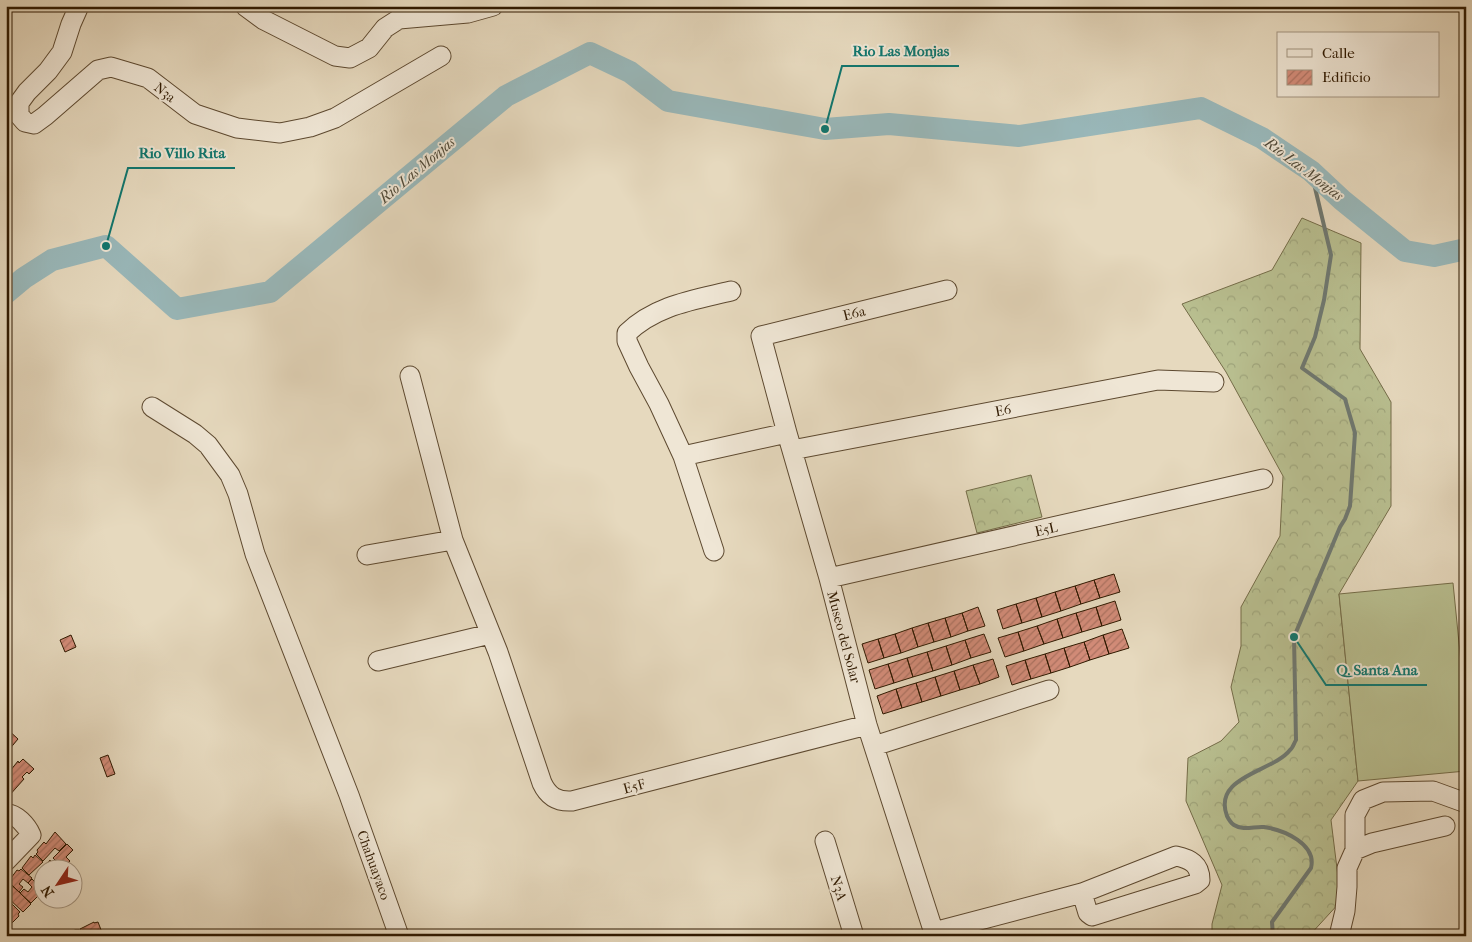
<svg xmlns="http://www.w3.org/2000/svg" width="1472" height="942" font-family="'IM FELL French Canon',serif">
	<defs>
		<pattern id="forest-crowns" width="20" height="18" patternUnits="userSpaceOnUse" patternTransform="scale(1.25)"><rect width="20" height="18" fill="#b8be8f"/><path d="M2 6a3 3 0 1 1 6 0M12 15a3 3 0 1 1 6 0" fill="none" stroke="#9ea37a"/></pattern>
		<pattern id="building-hatch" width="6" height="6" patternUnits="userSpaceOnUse" patternTransform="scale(1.25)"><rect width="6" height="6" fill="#d38c79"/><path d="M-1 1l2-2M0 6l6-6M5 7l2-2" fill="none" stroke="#ac7261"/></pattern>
	</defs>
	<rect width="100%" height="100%" fill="#e6d9be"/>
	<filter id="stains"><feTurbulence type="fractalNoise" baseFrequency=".004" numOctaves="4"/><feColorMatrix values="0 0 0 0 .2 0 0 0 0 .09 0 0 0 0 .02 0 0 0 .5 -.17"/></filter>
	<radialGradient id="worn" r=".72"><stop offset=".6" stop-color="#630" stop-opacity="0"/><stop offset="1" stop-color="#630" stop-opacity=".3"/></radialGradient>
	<!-- forest -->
	<path fill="url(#forest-crowns)" stroke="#746c48" d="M1302,218L1361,243L1360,349L1391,402V506L1339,594L1358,781L1331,820L1341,901L1309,936H1212V924L1222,885L1186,801L1188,758L1221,741L1239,722L1231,687L1241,646V607L1280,536L1283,476L1226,372L1182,304L1272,270Z
		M1031,475L1042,517L977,533L966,491Z"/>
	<!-- pitch -->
	<path fill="#b8be8f" stroke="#746c48" d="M1453,583L1466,713V771L1358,781L1339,594Z"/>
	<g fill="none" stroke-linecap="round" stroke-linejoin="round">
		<!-- stream -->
		<path stroke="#6f7870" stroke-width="4" d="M1273,936L1272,922L1311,868C1317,844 1284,830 1264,827C1255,826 1243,831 1234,825C1231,823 1228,818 1227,816C1212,776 1273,772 1290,750C1293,748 1294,743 1296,740L1294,637L1340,527L1345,519L1350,506L1355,433L1345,399L1302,368L1315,337L1324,300L1331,255L1311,171"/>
		<!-- river -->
		<path stroke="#99b8ba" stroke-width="22" d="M6,293L24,278L52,260L106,246L177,309L270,292L506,96L590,53L630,72L668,101L825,129L889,124L1019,136L1201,108L1262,138L1311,171L1342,200L1405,251L1434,256L1466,249"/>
	</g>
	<!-- building -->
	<path fill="url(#building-hatch)" stroke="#2f1900" d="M1114,574L1120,592L1100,598L1094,580Z
		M1094,580L1100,598L1081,604L1075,586Z
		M1075,586L1081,604L1061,611L1055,592Z
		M1055,592L1061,611L1042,617L1036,598Z
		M1036,598L1042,617L1022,623L1016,604Z
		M1115,601L1121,620L1102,626L1096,607Z
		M1016,604L1022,623L1003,629L997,610Z
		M978,607L985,626L968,631L962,613Z
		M1096,607L1102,626L1082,632L1076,613Z
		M962,613L968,631L951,637L945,618Z
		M1076,613L1082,632L1063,638L1057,619Z
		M945,618L951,637L934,642L928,623Z
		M1057,619L1063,638L1044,644L1037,626Z
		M928,623L934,642L918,647L912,628Z
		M1037,626L1044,644L1024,651L1018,632Z
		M912,628L918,647L901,653L895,634Z
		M1122,629L1129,648L1109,654L1103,635Z
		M1018,632L1024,651L1005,657L998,638Z
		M895,634L901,653L884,658L878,639Z
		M984,634L991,652L971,658L965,640Z
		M71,635L76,647L65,652L60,640Z
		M1103,635L1109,654L1090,660L1084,642Z
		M878,639L884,658L868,663L862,644Z
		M965,640L971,658L952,665L946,646Z
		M1084,642L1090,660L1070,667L1064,648Z
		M946,646L952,665L933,671L927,652Z
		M1064,648L1070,667L1051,673L1045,654Z
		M927,652L933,671L913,677L907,658Z
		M1045,654L1051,673L1031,679L1025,660Z
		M907,658L913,677L894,683L888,664Z
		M993,659L999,677L980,684L973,665Z
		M1025,660L1031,679L1012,685L1006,666Z
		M888,664L894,683L875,689L869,670Z
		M973,665L980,684L960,690L954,671Z
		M954,671L960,690L941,696L935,677Z
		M935,677L941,696L922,702L916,683Z
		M916,683L922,702L902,708L896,689Z
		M896,689L902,708L883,714L877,696Z
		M6,728L18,739L8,751L6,750Z
		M108,755L115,774L107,777L100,758Z
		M23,759L34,769L29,774L27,772L22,777L24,779L8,797L6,795V776L18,761L19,763Z
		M55,832L66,844L59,851L55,848L43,861L36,854L38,852L37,850L44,842L46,844Z
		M67,844L73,850L66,857L70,861L67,864L69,866L65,870H51L46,865L50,860L54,864L57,862L53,858Z
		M35,855L43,862L29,875L22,868L31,856L33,858Z
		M21,869L32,878L28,883L23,879L19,884L23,887L19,892L8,882L17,870L19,871Z
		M32,879L42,889L40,891L41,893L31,903L20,893L24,889L28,892L32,887L28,883Z
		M9,882L31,904L23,912L6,896V885Z
		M10,902L20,912L18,914L19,916L9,926L6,924V915L10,910L6,906Z
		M94,922V923L98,922L103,935L96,936L95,932L89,935V936H83L80,929Z
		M75,930H79L81,936H64Z"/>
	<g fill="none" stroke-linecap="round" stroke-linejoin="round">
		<defs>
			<path id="minor" d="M79,6L71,24L62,52L48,71L27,92L19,103V115L25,122L34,124L45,116L98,70L111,67L148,78L195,114L237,128L280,133L310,127L335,118L441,56
				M245,6L264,20L335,56L350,58L369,48L385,28L399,19L468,13L493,6
				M410,376L453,540L498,652L542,783C548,796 557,802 572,801L867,725
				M152,407L195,434L208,445L230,475L238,494L255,554L349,795L399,936
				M792,450L1158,380L1214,382
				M683,456L787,433
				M714,551L683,456L659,404L639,367L627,341V333C656,305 694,300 731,291
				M367,555L453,540
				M829,578L1263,479
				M378,661L490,634
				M874,746L1049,690
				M6,814C16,813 27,826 31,835L6,861
				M825,841L854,936
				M1355,850V815L1363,800L1383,792L1433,791L1466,803
				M934,932L1082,893L1176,856C1190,859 1200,864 1200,880L1195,884L1092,916L1088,913L1082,893
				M935,936L867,725L829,578L787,433L761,336L947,290
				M1339,936L1345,911L1347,887V868L1355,850L1372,843L1445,826"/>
		</defs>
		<!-- minor casing -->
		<use href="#minor" stroke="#5d4930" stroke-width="21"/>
		<!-- minor -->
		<use href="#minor" stroke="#efe6d5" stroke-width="19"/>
	</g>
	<g text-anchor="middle" stroke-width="4" stroke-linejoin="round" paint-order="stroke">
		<!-- street labels -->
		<g font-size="14" fill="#2f1900" stroke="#efe6d5">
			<text transform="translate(165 92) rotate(38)" y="5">N3a</text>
			<text transform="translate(854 313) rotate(-14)" y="5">E6a</text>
			<text transform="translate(1003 410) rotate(-11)" y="5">E6</text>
			<text transform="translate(1046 529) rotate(-13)" y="5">E5L</text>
			<text transform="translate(844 637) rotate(75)" y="5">Museo del Solar</text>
			<text transform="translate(634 786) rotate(-15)" y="5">E5F</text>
			<text transform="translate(374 865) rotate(70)" y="5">Chahuayaco</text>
			<text transform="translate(839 888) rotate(73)" y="5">N3A</text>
		</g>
		<!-- water labels -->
		<g font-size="15" font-style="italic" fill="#4f4938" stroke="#efe6d5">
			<text transform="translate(1304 169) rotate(37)" y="5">Rio Las Monjas</text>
			<text transform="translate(417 170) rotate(-40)" y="5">Rio Las Monjas</text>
		</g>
	</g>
	<!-- callouts -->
	<path fill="none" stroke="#0f766e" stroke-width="2" d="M825 129L842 66H959M106 246L128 168H235M1294 637L1326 685H1427"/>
	<g fill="#0f766e" stroke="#efe6d5" stroke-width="2">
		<circle cx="825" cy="129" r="5"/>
		<circle cx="106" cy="246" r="5"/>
		<circle cx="1294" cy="637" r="5"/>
	</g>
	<g font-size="15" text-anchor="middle" font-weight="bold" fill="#0f766e" stroke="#efe6d5" stroke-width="4" stroke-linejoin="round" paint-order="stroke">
		<text x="901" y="56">Rio Las Monjas</text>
		<text x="182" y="158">Rio Villo Rita</text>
		<text x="1377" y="675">Q. Santa Ana</text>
	</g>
	<!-- margin -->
	<rect width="1472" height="942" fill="none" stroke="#e6d9be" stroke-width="25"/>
	<rect x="8" y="8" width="1457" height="927" fill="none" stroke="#2f1900" stroke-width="2.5"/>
	<rect x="12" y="12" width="1447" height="917" fill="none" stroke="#2f1900"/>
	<!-- legend -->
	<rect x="1277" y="32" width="162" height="65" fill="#efe6d5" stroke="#a29480"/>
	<rect x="1287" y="49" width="25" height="8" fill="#efe6d5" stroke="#a29480"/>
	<text x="1322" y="58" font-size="15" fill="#2f1900">Calle</text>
	<rect x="1287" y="70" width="25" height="15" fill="url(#building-hatch)" stroke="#a29480"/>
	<text x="1322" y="82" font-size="15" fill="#2f1900">Edificio</text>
	<!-- north arrow -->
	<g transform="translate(58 884) rotate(235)"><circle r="24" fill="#efe6d5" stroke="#a29480"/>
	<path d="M0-4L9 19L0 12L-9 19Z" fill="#8f2418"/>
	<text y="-8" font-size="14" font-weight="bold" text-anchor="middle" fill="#2f1900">N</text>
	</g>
	<rect width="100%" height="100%" filter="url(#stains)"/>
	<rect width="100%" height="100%" fill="url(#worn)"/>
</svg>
